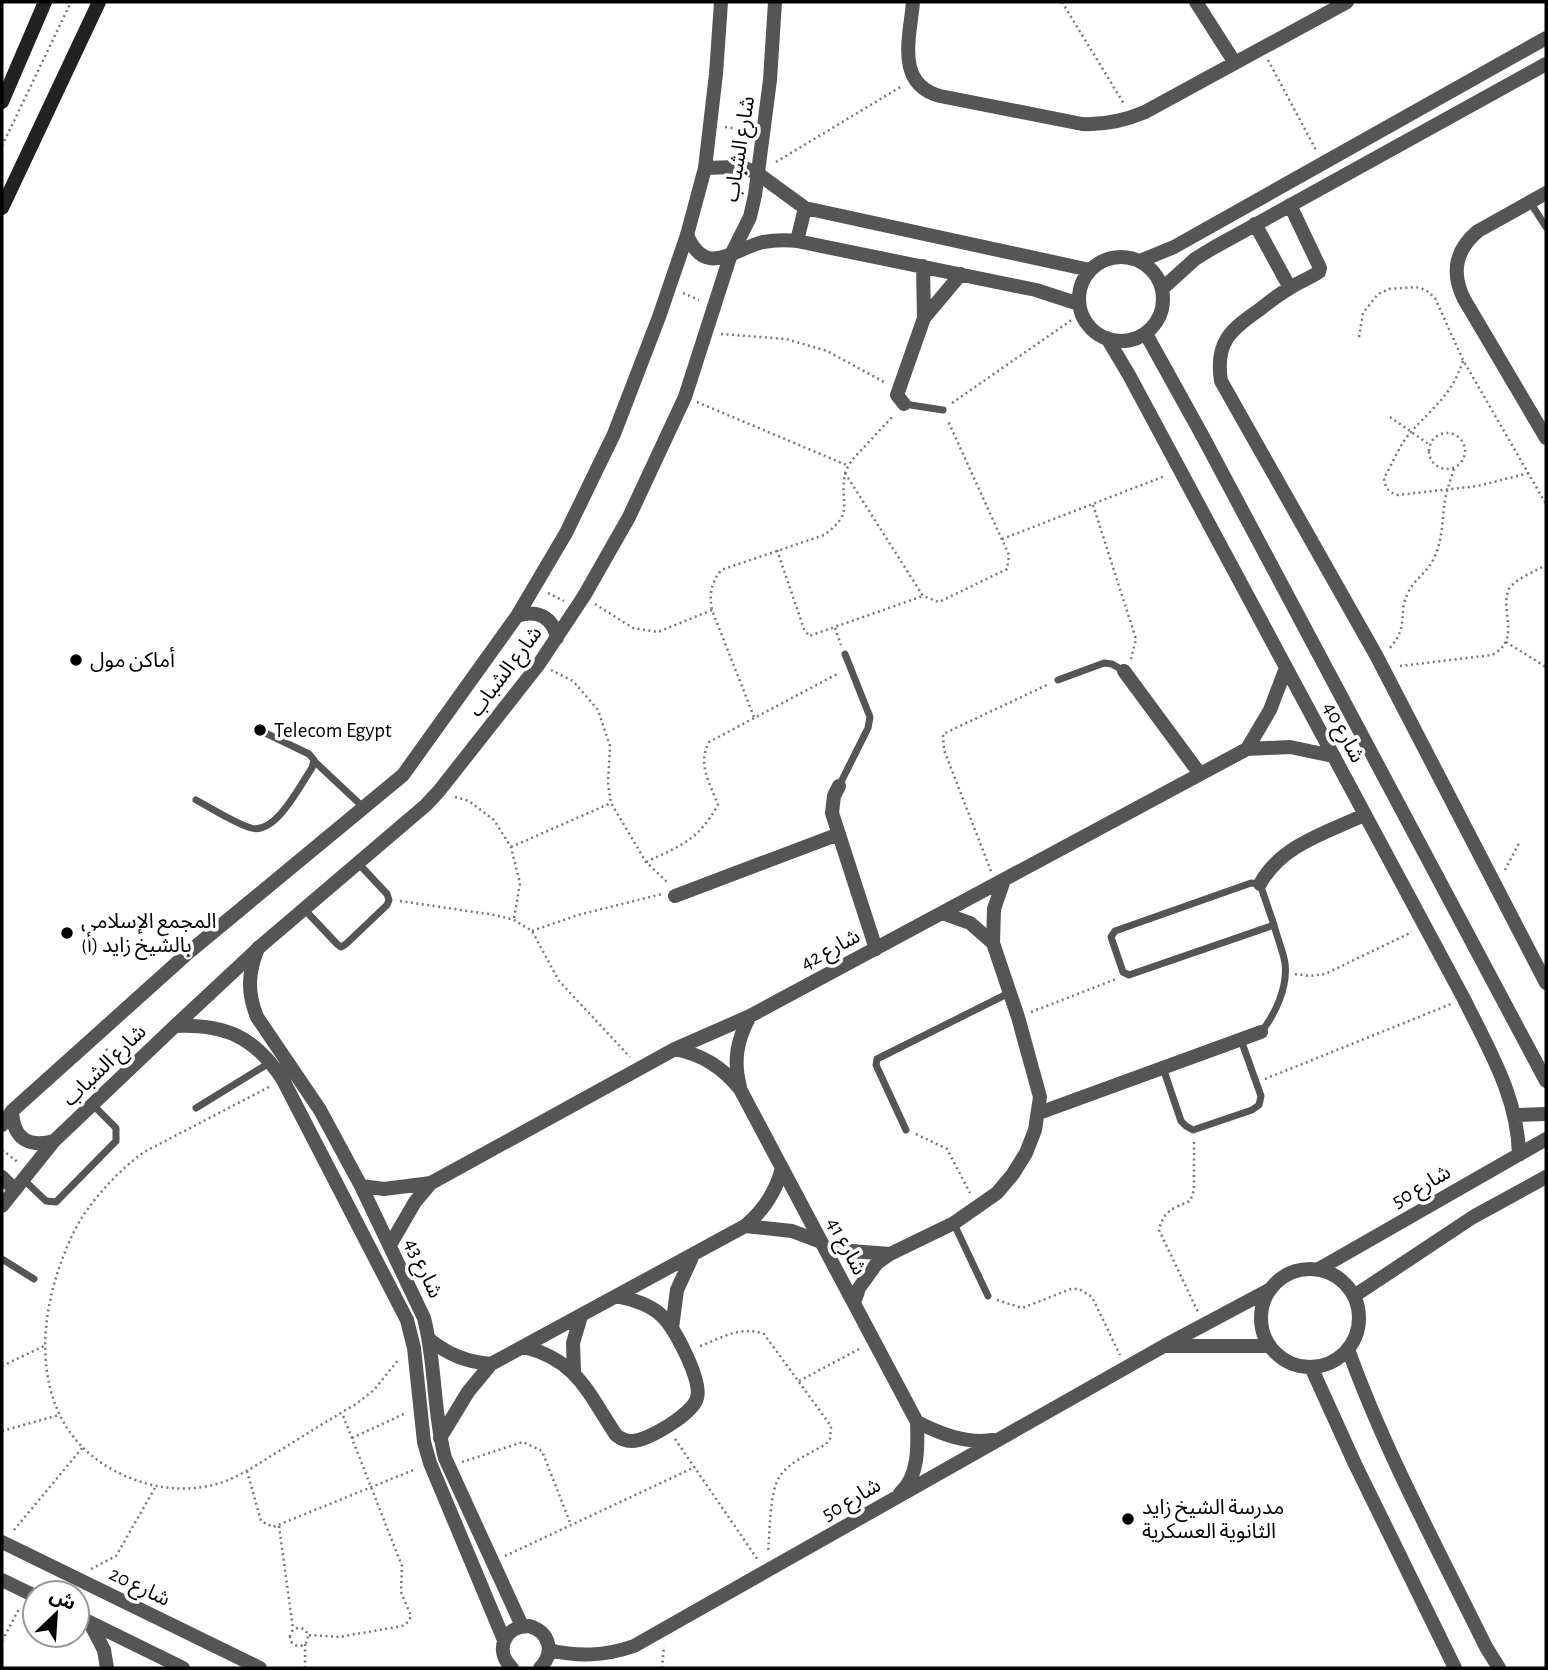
<svg xmlns="http://www.w3.org/2000/svg" width="1548" height="1670" font-family="'Alegreya Sans','Noto Sans Arabic',sans-serif">
	<rect width="100%" height="100%" fill="#fff"/>
	<g fill="none" stroke-linecap="round" stroke-linejoin="round">
		<!-- path -->
		<path stroke="#777" stroke-width="2.5" stroke-dasharray="2 3.5" stroke-linecap="butt" d="M1062,2L1124,104
			M1268,60L1316,150
			M725,127L750,130
			M2,146L71,2
			M776,162L902,86
			M683,293L699,300
			M721,334L786,339L827,351L886,383
			M1359,337L1363,313L1378,294L1389,289L1416,287L1426,290L1435,298L1463,360L1546,504
			M1463,361C1451,396 1435,405 1412,431C1400,443 1393,463 1384,478C1385,488 1388,492 1398,495L1478,486L1529,473
			M697,402L849,466
			M952,403L1073,319
			M1390,417L1430,445
			M1429 451a18 18 0 1 1 36 0a18 18 0 1 1-36 0Z
			M845,473L923,596L939,602L1007,569L1009,555L948,421
			M1093,505L1136,639L1131,659
			M1002,539L1165,476
			M777,550L804,629L809,636L923,596
			M548,593L564,601
			M595,604L633,628L658,632L712,610
			M835,628L841,645
			M1506,642L1546,667
			M1390,648C1410,624 1397,615 1408,593C1414,579 1428,572 1434,558C1443,540 1442,519 1445,500C1447,489 1451,479 1454,468
			M1400,666L1492,655C1522,639 1499,612 1509,589C1513,580 1538,570 1546,565
			M551,670L573,681L598,710L610,746L608,784L611,803L646,862L667,882
			M754,717L712,610C709,593 711,584 721,570L824,535C856,512 839,504 845,474C846,469 850,463 853,459L893,416
			M455,797L469,801L494,820L511,847L520,883L514,919
			M511,847L611,803
			M646,862C682,845 697,841 718,805C710,783 697,764 709,742L839,673
			M1505,870L1520,841
			M991,871L944,750L943,734L1049,684
			M400,901L495,915L514,920L532,931L559,981L630,1057
			M532,931L578,915L662,894
			M1295,974L1310,976L1325,974L1412,932
			M1031,1012L1116,979
			M106,1049L119,1061
			M1265,1079L1451,1004
			M269,1087L144,1152C122,1168 100,1191 85,1213C73,1230 65,1251 58,1271C34,1344 39,1431 115,1471C145,1487 180,1493 213,1485C237,1479 258,1464 279,1451C305,1435 330,1419 356,1404L374,1390L399,1359
			M916,1134L947,1149L970,1193
			M1194,1142V1190L1190,1201C1172,1209 1164,1210 1159,1230L1198,1312
			M2,1150L19,1163
			M997,1300L1022,1308L1071,1289H1079L1092,1297L1120,1355
			M700,1346C722,1338 741,1325 764,1334L831,1426L830,1439L826,1444C811,1453 789,1462 780,1476C769,1492 770,1533 768,1553
			M2,1366L44,1346
			M799,1381L861,1348
			M2,1431L59,1415
			M352,1438L406,1413
			M675,1439L758,1560
			M462,1462L523,1442L542,1451L571,1525
			M247,1471L261,1521L273,1527L416,1469
			M279,1526L293,1629
			M14,1530L83,1447
			M505,1556L695,1467
			M91,1569L116,1556L156,1486
			M290 1637a9 9 0 1 1 18 0a9 9 0 1 1-18 0Z
			M309,1635L339,1637L402,1626L408,1622L411,1616L401,1592L402,1566L342,1413
			M2,1641L20,1607
			M305,1668V1644
			M662,1668L664,1646"/>
		<!-- service -->
		<path stroke="#555" stroke-width="7" d="M1530,202L1546,227
			M904,404L943,410
			M1058,680L1104,663L1112,664L1124,671
			M314,761L363,807
			M839,786L868,728L870,717L845,654
			M196,800C213,809 232,822 251,828C276,835 300,785 312,768L314,760L309,754L257,729
			M1251,883L1260,884L1274,925L1129,975L1123,972L1111,937L1115,931Z
			M304,909L337,944L341,947L346,944L387,905L389,900L387,894L358,863
			M1261,1032C1275,1015 1288,987 1285,963C1283,951 1277,937 1274,925
			M1163,1068L1181,1121L1186,1126L1193,1130L1252,1110L1259,1105L1261,1096L1241,1040
			M196,1108L271,1062
			M906,1130L876,1065L877,1059L1009,993
			M24,1180L46,1201L56,1202L116,1141V1128L93,1105
			M954,1224L988,1296
			M2,1259L34,1279"/>
		<!-- minor -->
		<path stroke="#555" stroke-width="14" d="M913,2C910,37 895,84 940,96L1082,124C1105,125 1124,121 1145,112L1347,2
			M1196,2L1235,63
			M705,168L735,167L747,169L757,173L805,208L1090,270
			M1546,193L1478,231C1455,250 1451,273 1464,299L1546,438
			M1290,205L1320,268L1319,272C1310,278 1299,282 1290,288C1279,294 1269,302 1259,310C1230,330 1215,343 1221,381L1376,655L1546,983
			M1255,224L1290,288
			M687,235C706,279 733,249 763,242C775,240 786,240 797,241L1036,290L1079,304
			M797,241L805,208
			M1079 299a42 42 0 1 1 84 0a42 42 0 1 1-84 0Z
			M1140,261L1174,247L1546,38
			M923,266L924,318
			M1163,288L1195,259L1213,248L1546,64
			M1146,334L1202,435L1546,1081
			M1107,338L1129,375L1464,999C1489,1050 1518,1097 1519,1155
			M904,404L897,395L924,318L961,274
			M1124,671L1200,774
			M1247,749L1270,710L1286,668
			M839,786L834,796L832,813L876,949
			M1260,884C1281,845 1326,833 1364,815
			M675,896L839,834
			M942,913L970,923L993,943
			M258,948C248,973 247,992 257,1017L320,1110L361,1186L424,1318C436,1364 433,1412 445,1458L522,1626
			M175,1026C226,1024 255,1037 283,1080L407,1320L414,1348L424,1442L430,1463L504,1640
			M675,1049C703,1055 722,1067 740,1089L917,1422C918,1445 919,1477 900,1493
			M740,1087C733,1060 737,1040 750,1016
			M1039,1113L1261,1032
			M1515,1115L1546,1114
			M361,1186L384,1189L431,1183L675,1049L750,1016L1247,749L1290,747L1333,756
			M745,1226L792,1231L821,1242
			M390,1245L415,1202L431,1183
			M825,1249L890,1254
			M1261 1318a49 49 0 1 1 98 0a49 49 0 1 1-98 0Z
			M1317,1270L1546,1139
			M1354,1296L1473,1217L1546,1177
			M854,1303L859,1288L877,1263L890,1254L954,1223L997,1193L1013,1174L1026,1153L1035,1130L1040,1097L1018,1017L993,943L994,909L1004,880
			M672,1328L677,1290L693,1255
			M430,1340C449,1355 467,1362 491,1364
			M1165,1346H1270
			M524,1347C577,1360 588,1393 616,1435C621,1439 625,1441 631,1441C646,1442 693,1414 697,1398C702,1380 675,1328 661,1315C649,1304 633,1300 617,1296
			M1348,1349C1385,1452 1438,1549 1486,1647L1499,1668
			M1311,1367L1355,1464L1455,1668
			M574,1371L573,1343L581,1316
			M917,1422C941,1434 966,1444 993,1440
			M440,1438L468,1392L491,1364L745,1226C764,1210 776,1192 782,1168
			M2,1542L260,1668
			M2,1580L35,1596
			M77,1616L183,1668
			M90,1623L104,1650L107,1668
			M549,1650C579,1657 605,1656 634,1646L1164,1346L1271,1289
			M512,1668C494,1651 504,1626 529,1626C550,1632 555,1653 540,1668"/>
		<!-- tertiary -->
		<path stroke="#555" stroke-width="14" d="M517,616C537,609 553,617 557,638
			M12,1111C13,1138 28,1148 54,1141
			M2,1125L12,1111L189,952L403,775L517,616L566,533L614,434L659,317L687,235L705,168L716,74L721,2
			M2,1177L15,1190
			M2,1206L54,1141L175,1026L263,944L426,805L439,791L539,664L584,596L629,517L685,397L730,257L750,217L755,195L770,80L775,2"/>
		<!-- secondary -->
		<path stroke="#222" stroke-width="14" d="M2,102L45,2
			M2,208L99,2"/>
	</g>
	<!-- markers -->
	<g fill="#000" stroke="#fff" stroke-width="2.5">
		<circle cx="76" cy="660" r="7"/>
		<circle cx="260" cy="730" r="7"/>
		<circle cx="67" cy="933" r="7"/>
		<circle cx="1128" cy="1519" r="7"/>
	</g>
	<g text-anchor="middle" stroke-width="7" stroke-linejoin="round" paint-order="stroke">
		<!-- street labels -->
		<g font-size="21" fill="#000" stroke="#fff">
			<text transform="translate(739 149) rotate(-81)" y="7">شارع الشباب</text>
			<text transform="translate(505 671) rotate(-53)" y="7">شارع الشباب</text>
			<text transform="translate(1344 732) rotate(62)" y="7">شارع 40</text>
			<text transform="translate(830 949) rotate(-28)" y="7">شارع 42</text>
			<text transform="translate(104 1065) rotate(-44)" y="7">شارع الشباب</text>
			<text transform="translate(1421 1186) rotate(-30)" y="7">شارع 50</text>
			<text transform="translate(847 1246) rotate(62)" y="7">شارع 41</text>
			<text transform="translate(424 1268) rotate(65)" y="7">شارع 43</text>
			<text transform="translate(851 1499) rotate(-30)" y="7">شارع 50</text>
			<text transform="translate(140 1586) rotate(26)" y="7">شارع 20</text>
		</g>
		<!-- poi labels -->
		<g font-size="21" fill="#000" stroke="#fff" text-anchor="start">
			<text x="90" y="667">أماكن مول</text>
			<text x="274" y="737">Telecom Egypt</text>
			<text x="81" y="928">المجمع الإسلامي<tspan x="81" dy="24">(أ) بالشيخ زايد</tspan></text>
			<text x="1142" y="1514">مدرسة الشيخ زايد<tspan x="1142" dy="24">الثانوية العسكرية</tspan></text>
		</g>
	</g>
	<!-- border -->
	<rect width="1548" height="1670" fill="none" stroke="#000000" stroke-width="7"/>
	<!-- north arrow -->
	<g transform="translate(56 1614) rotate(25)"><circle r="33" fill="#ffffff" stroke="#999999" stroke-width="2"/>
	<path d="M0-5L12 26L0 18L-12 26Z" fill="#000000"/>
	<text y="-10" font-size="19" font-weight="bold" text-anchor="middle" fill="#000000">ش</text>
	</g>
</svg>
